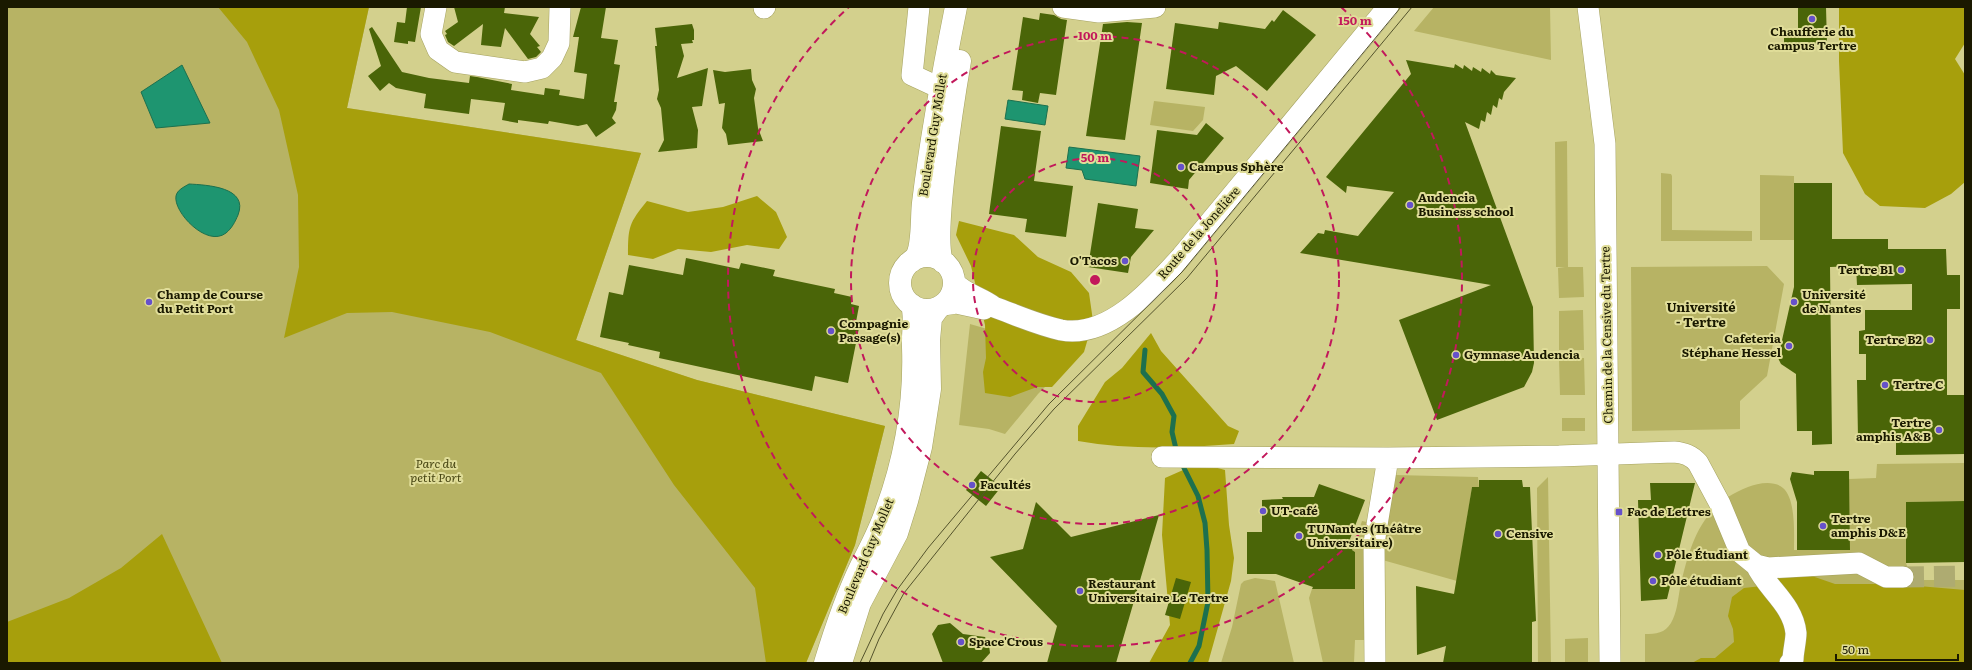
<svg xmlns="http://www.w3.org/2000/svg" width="1972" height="670" font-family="Literata,serif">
	<rect width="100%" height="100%" fill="#d3d08d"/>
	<!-- green -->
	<path fill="#b7b364" d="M7,7H369L347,108L641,153L576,340L697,380L885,426L855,545L806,663L7,662Z
		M1434,7H1550L1551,60L1414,31Z
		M1154,101L1205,107L1203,120L1193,131L1150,125Z
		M1567,141L1568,267H1583L1584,297L1559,298L1558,268L1565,267H1556L1555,142Z
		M1661,173L1671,174L1672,176V230L1752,231V241H1661Z
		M1760,175L1794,176V240H1760Z
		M1767,266L1784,284L1767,376L1740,401V429L1632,431L1631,267Z
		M1583,310L1584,350H1559V311Z
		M970,324L1077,355L1038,394L1005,434L989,429L959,425Z
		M1584,358L1585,395H1560L1559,359Z
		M1585,418V431H1562V418Z
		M1965,463V501L1906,502V563L1912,580H1965V663H1645V634C1656,634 1665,633 1671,623C1677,613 1678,599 1680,588C1690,544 1701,505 1748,487C1758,483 1774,480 1783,488C1796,499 1794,534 1794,550H1850L1849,479L1876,478L1877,464Z
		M1395,475L1478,477L1479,487H1472L1457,581L1379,559Z
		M1548,477L1551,663H1538L1537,488Z
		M1362,521L1372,523L1367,640H1355L1354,663H1323L1309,598L1312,589H1355V552L1352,550Z
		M1255,578L1275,581L1294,663H1221L1232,627L1241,584L1244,581Z
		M1588,638V663H1565V639Z"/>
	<!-- forest -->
	<path fill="#a79f0c" d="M218,7H369L347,108L641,153L576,340L697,380L885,426L855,545L806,663H766L755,588L674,485L601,373L490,332L392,312L347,313L284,338L299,267L298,195L279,110L247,42Z
		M1839,7H1965V43L1955,59L1965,75V182L1951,194L1925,208L1880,206L1865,194L1843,153L1839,61Z
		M757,196L776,212L787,237L779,249L747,245L711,252L678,249L653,259L628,255C628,227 629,223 647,201L688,212L723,207Z
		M959,221L1014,235L1038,257L1071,272L1089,293L1093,321L1084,352L1052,387H1037L1010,397L985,393L983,372L986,358L985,325L971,266L956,235Z
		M1151,333L1161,351L1228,426L1239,431L1234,444C1183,448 1128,450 1078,441V426L1105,382L1122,368Z
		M1199,463L1225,470L1229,525L1234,558L1231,581L1208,663H1149L1170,625L1162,535L1165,478Z
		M162,534L222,663L7,662V622L69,598L121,568Z
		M1781,575H1809L1835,584H1895L1965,590V663H1692L1701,658H1715L1734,642L1733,629L1728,616L1732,597L1744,588L1762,586Z"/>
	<!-- water -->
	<path fill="#1e9570" stroke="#1d704e" d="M182,65L210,123L156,128L141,92Z
		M1008,100L1048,106L1045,125L1005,119Z
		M1069,147L1140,156L1136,186L1085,179L1082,170L1066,168Z
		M189,184C207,185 249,187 238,215C235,222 232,228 226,233C207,248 173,212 176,196C177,190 184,187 189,184Z"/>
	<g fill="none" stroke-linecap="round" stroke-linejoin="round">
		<!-- stream -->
		<path stroke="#1d704e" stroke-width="5" d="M1145,350L1143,372L1162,394L1174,416L1172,432L1176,449
			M1183,466L1198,496L1205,523L1207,550L1208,602L1199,646L1190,663"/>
	</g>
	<!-- building -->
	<path fill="#4a6508" d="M407,7H421L415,42L408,41V44L394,42L397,22L405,23Z
		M454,7H505L504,13L539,17L530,34L540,46L537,47L541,52L536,57L528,59L505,28L501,47L481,45L483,24L454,46L448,42L445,35L447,34L445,31L458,22Z
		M581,7H606L601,38L618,40L614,64L620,65L614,102H617L616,110L612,118L616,123L596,137L587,124L578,126L549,121L548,124L518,120V123L502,120L505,103L471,99L469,114L424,108L426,94L396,88L389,83L380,91L368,76L381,66L369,29L372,27L402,72L429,78L469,83L470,76L477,77L512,84L511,90L544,95L545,88L560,90L559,95L584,99L587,74L574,72L579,37H573Z
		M1798,7H1826L1827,44L1784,45V31H1798Z
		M1283,10L1316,35L1267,91L1236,66L1216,76L1214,95L1166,89L1175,23L1218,29L1219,22L1265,29L1272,20L1274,22Z
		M1040,13L1054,15L1061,19L1067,20L1056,95L1040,93L1038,103L1022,100L1023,91L1012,90L1023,17L1039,20Z
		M1127,22L1142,23L1125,140L1086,136L1103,24Z
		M692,24L694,30V40H692L693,43L681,44L684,56L677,78L708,68L702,106L692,107L698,130L697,148L658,152L664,140L661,108L657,99L659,90L655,46H657L655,28Z
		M1406,60L1454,68L1455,64L1463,69L1464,65L1472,71L1473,67L1481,72L1482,68L1490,74L1491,70L1496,75L1516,78L1504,92L1502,100L1499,98L1497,108L1493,105L1491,115L1487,112L1485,122L1481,120L1479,129L1465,122L1533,307L1534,363L1532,372L1524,387L1437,420L1399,320L1491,285L1300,253L1318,233L1324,234L1325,230L1358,236L1394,192L1347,186L1346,193L1326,177L1411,74Z
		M751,69L752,80L756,89L754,98L758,128L763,141L728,145L726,134L722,128L725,103L719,104L713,70L725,72Z
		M1206,123L1224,138L1189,180L1188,189L1150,183L1157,130L1197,135Z
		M1001,126L1041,131L1034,181L1073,186L1066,237L1025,232L1027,219L989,214Z
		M1794,183H1832V239H1888V249H1946L1947,275H1960V309H1947V395H1965V454L1896,455V438H1858L1857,380H1866V354H1859V331L1865,330V310H1912V284L1857,285L1856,266L1830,267L1832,444L1812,445V431H1797L1796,374L1781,364L1778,358L1794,287Z
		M1098,203L1138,209L1135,228L1154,230L1131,257L1128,273L1088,267Z
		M686,258L739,269L741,263L775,270L773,276L835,289L834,293L852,297L851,304L859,306L856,322L860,323L848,383L815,376L812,391L659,358L660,352L628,345L629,343L600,337L609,292L623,295L629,265L683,275Z
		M981,471L1001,487L986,506L966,490Z
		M1814,471H1849L1850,550H1797V502L1790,479L1792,472L1814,475Z
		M1479,480H1522L1523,487H1530L1536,621L1532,622V663H1443L1446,646L1417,655L1416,586L1454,594L1472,487H1479Z
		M1650,483H1695L1667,599L1641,601L1638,500H1651Z
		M1319,484L1365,500L1350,539L1355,540L1352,550L1355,552V589H1312L1313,587L1276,574H1247V532H1262V500L1283,499L1282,497H1314Z
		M1965,501V562L1906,563V502Z
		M1036,502L1071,537L1159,515L1116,663H1047L1057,626L990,557L1023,549Z
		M1176,578L1191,582L1180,619L1165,615Z
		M950,623L963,634L985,637L989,645L990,653L981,663H943L932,634L938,625Z"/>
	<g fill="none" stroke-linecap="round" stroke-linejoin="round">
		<!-- minor-tunnel -->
		<path stroke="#aeab71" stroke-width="21" stroke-dasharray="21 10" stroke-linecap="butt" d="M1903,577L1965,576"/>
		<defs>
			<path id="minor" d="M436,7L431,34L438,50L455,62L525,72L542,68L552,58L559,43L560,7
				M919,7L912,75L940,88
				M1063,7L1099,12L1155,7
				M1588,7L1605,144L1610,663
				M764,8L765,7
				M954,282C964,294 981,297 994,307C1016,315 1038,325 1061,330C1109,339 1153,288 1182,256L1388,7
				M943,305L956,303L984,309
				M1162,457L1388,458L1559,456L1674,452C1684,453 1691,455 1698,463L1720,504L1740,552L1756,565L1768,568L1859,563L1886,577H1903
				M1756,565C1767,589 1793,604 1796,633C1796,641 1793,652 1793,660L1790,663
				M1375,663L1374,543L1388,458"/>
			<path id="major" d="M900 283a27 27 0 1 1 54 0a27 27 0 1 1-54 0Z
				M912,261C924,253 921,217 923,203C931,137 943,72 956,7
				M943,262C930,244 955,90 960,61
				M825,663C835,630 846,597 861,566C870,548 880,530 886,511C905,459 915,403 913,347C912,334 916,318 912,305
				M841,663L860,603L897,533L907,501L921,447L930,389L929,340L931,318L939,307"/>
		</defs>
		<!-- minor casing -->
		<use href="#minor" stroke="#a5a260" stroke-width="22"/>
		<!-- major casing -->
		<use href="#major" stroke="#a5a260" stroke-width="23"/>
		<!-- minor -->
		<use href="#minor" stroke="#fff" stroke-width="21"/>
		<!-- major -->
		<use href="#major" stroke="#fff" stroke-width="22"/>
		<!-- tram -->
		<path stroke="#54532c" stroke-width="1" d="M860,663L883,614L897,590L928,548L1049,404L1182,272L1401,7
			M869,663L879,639L904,593L1015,454L1054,409L1187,278L1412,7"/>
	</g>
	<!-- distance rings -->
	<g fill="none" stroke="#c2185b" stroke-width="2" stroke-dasharray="7 5">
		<circle cx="1095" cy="280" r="122"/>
		<circle cx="1095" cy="280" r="244"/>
		<path d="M1341 7A367 367 0 1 1 849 7"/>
	</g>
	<!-- markers -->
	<g fill="#6651ca" stroke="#e0dd99" stroke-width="1.5">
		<circle cx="1812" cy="19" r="4"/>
		<circle cx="1181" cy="167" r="4"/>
		<circle cx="1410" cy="205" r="4"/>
		<circle cx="1125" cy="261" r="4"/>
		<circle cx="1901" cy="270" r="4"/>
		<circle cx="149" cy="302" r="4"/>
		<circle cx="1794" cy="302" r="4"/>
		<circle cx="831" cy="331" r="4"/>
		<circle cx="1930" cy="340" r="4"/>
		<circle cx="1789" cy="346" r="4"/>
		<circle cx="1456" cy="355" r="4"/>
		<circle cx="1885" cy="385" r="4"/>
		<circle cx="1939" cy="430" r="4"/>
		<circle cx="972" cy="485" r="4"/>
		<circle cx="1263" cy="511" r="4"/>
		<rect x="1615" y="508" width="8" height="8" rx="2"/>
		<circle cx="1823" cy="526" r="4"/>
		<circle cx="1498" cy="534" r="4"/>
		<circle cx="1299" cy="536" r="4"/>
		<circle cx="1658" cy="555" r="4"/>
		<circle cx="1653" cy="581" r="4"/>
		<circle cx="1080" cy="591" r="4"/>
		<circle cx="961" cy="642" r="4"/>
	</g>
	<g text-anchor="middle" stroke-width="4" stroke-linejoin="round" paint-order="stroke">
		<!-- poi labels -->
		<g font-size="12" font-weight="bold" fill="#1a1900" stroke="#e0dd99" text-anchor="start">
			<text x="1812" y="36" text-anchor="middle">Chaufferie du<tspan x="1812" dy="14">campus Tertre</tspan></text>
			<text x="1189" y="171">Campus Sphère</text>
			<text x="1418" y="202">Audencia<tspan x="1418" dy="14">Business school</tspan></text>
			<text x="1117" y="265" text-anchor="end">O'Tacos</text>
			<text x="1893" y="274" text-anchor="end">Tertre B1</text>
			<text x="157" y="299">Champ de Course<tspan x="157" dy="14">du Petit Port</tspan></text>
			<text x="1802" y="299">Université<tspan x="1802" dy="14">de Nantes</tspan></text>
			<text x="839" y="328">Compagnie<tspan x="839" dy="14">Passage(s)</tspan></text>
			<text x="1781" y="343" text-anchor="end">Cafeteria<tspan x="1781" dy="14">Stéphane Hessel</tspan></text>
			<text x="1922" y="344" text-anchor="end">Tertre B2</text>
			<text x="1464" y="359">Gymnase Audencia</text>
			<text x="1893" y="389">Tertre C</text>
			<text x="1931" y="427" text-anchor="end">Tertre<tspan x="1931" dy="14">amphis A&amp;B</tspan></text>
			<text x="980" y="489">Facultés</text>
			<text x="1271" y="515">UT-café</text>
			<text x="1627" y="516">Fac de Lettres</text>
			<text x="1831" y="523">Tertre<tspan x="1831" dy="14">amphis D&amp;E</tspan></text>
			<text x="1307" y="533">TUNantes (Théâtre<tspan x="1307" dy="14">Universitaire)</tspan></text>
			<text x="1506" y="538">Censive</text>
			<text x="1666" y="559">Pôle Étudiant</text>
			<text x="1661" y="585">Pôle étudiant</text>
			<text x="1088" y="588">Restaurant<tspan x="1088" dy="14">Universitaire Le Tertre</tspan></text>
			<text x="969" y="646">Space'Crous</text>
		</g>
		<!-- street labels -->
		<g font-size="12" fill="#1a1900" stroke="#e0dd99">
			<text transform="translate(933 135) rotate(-81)" y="4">Boulevard Guy Mollet</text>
			<text transform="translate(1199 233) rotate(-49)" y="4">Route de la Jonelière</text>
			<text transform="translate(1607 335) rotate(-91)" y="4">Chemin de la Censive du Tertre</text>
			<text transform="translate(866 556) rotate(-67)" y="4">Boulevard Guy Mollet</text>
		</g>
		<!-- park labels -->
		<g font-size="12" font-style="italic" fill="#484613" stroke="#e0dd99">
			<text x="436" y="468">Parc du<tspan x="436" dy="14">petit Port</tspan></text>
		</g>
		<!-- neighbourhood labels -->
		<g font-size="13" font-weight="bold" fill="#1a1900" stroke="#e0dd99">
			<text x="1701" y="312">Université<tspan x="1701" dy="15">- Tertre</tspan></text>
		</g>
	</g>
	<circle cx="1095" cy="280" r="6" fill="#c2185b" stroke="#e0dd99" stroke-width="2"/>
	<g font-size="12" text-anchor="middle" font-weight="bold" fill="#c2185b" stroke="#e0dd99" stroke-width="4" stroke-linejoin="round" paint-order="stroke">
		<text x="1355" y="25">150 m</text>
		<text x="1095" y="40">100 m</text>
		<text x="1095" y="162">50 m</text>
	</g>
	<!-- border -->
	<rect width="1972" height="670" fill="none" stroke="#1a1900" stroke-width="16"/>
	<!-- scale -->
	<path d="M1836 654v6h122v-6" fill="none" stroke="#1a1900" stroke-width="2"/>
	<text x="1842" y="654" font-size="12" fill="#1a1900" stroke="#e0dd99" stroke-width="3" paint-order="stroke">50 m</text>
</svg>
